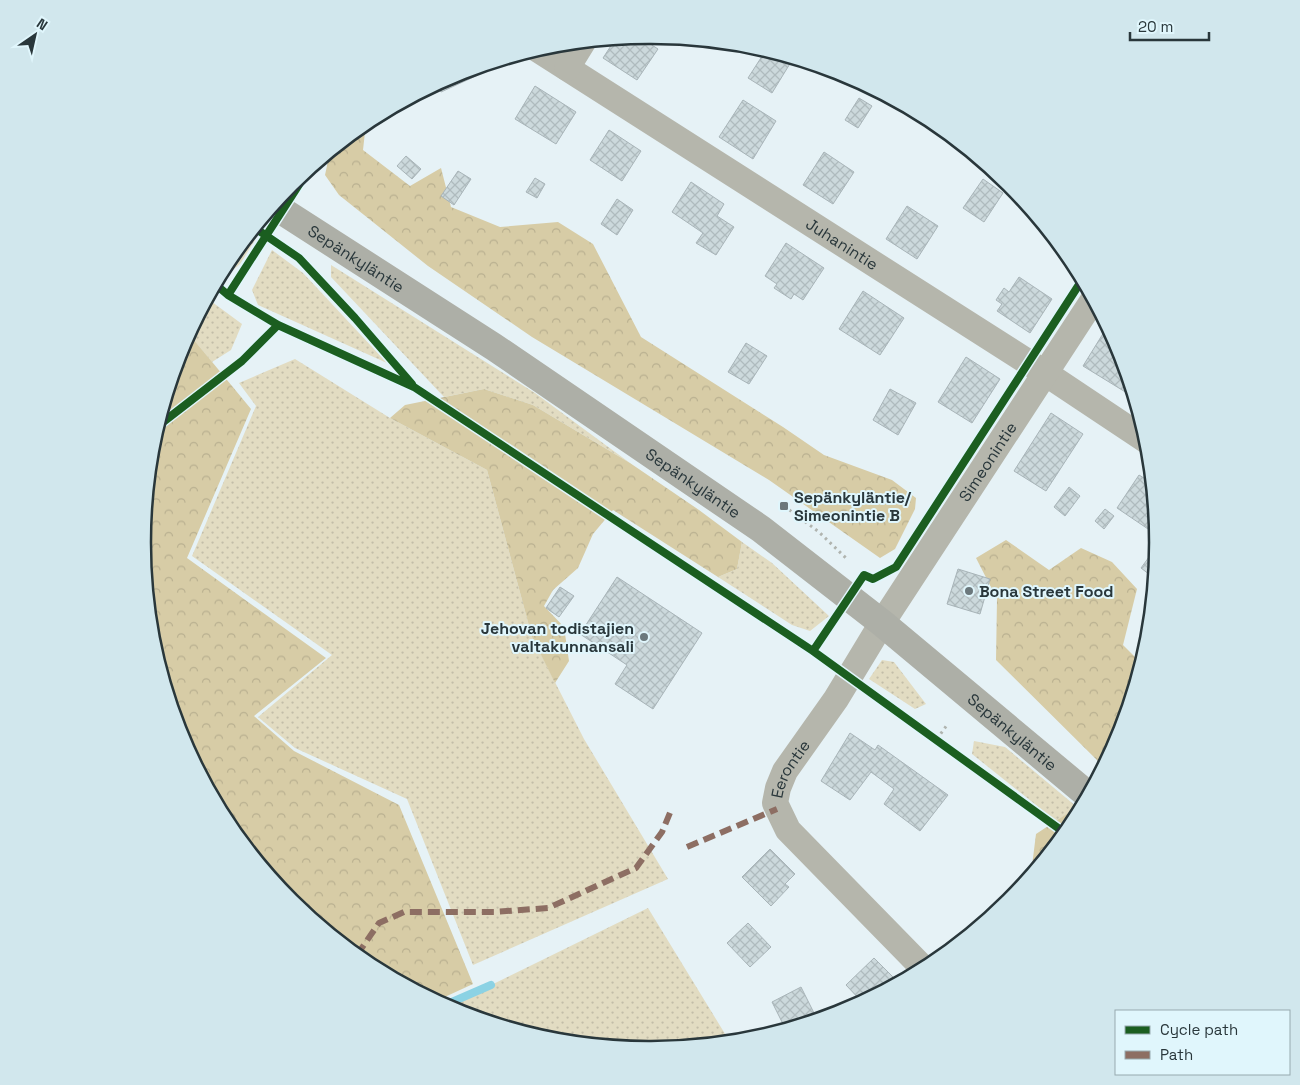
<svg xmlns="http://www.w3.org/2000/svg" width="1300" height="1085" font-family="'Space Grotesk',sans-serif">
	<defs>
		<pattern id="grass-dots" width="8" height="8" patternUnits="userSpaceOnUse" patternTransform="scale(1.25)"><rect width="8" height="8" fill="#e2dcc2"/><path d="M2 2h.1M6 6h.1" fill="none" stroke="#c2bda8" stroke-width="1.8" stroke-linecap="round"/></pattern>
		<pattern id="forest-crowns" width="20" height="18" patternUnits="userSpaceOnUse" patternTransform="scale(1.25)"><rect width="20" height="18" fill="#d7cca6"/><path d="M2 6a3 3 0 1 1 6 0M12 15a3 3 0 1 1 6 0" fill="none" stroke="#b9b090"/></pattern>
		<pattern id="building-cross-hatch" width="8" height="8" patternUnits="userSpaceOnUse" patternTransform="scale(1.25)"><rect width="8" height="8" fill="#ccd9dc"/><path d="M0 0l8 8M0 8l8-8" fill="none" stroke="#afbbbe"/></pattern>
	</defs>
	<rect width="100%" height="100%" fill="#e6f2f6"/>
	<!-- grass -->
	<path fill="url(#grass-dots)" d="M248,236L255,240L240,264L221,280L218,279L228,260Z
		M272,250L303,273L387,363L258,305L252,290Z
		M331,265L535,393L630,463L533,405L484,389L444,397L331,277Z
		M208,299L242,324L231,350L212,362L189,334Z
		M295,359L390,418L487,470L532,637L584,739L668,879L473,965L407,799L295,748L258,717L332,655L192,556L256,406L239,383Z
		M742,542L772,563L829,616L810,631L792,625L718,577L737,569Z
		M882,660L894,662L926,704L915,709L869,679Z
		M974,741L1005,747L1077,807L1056,821L972,754Z
		M648,908L730,1042L650,1050L551,1040L456,1011L444,1005L477,992Z"/>
	<!-- forest -->
	<path fill="url(#forest-crowns)" d="M366,123L363,150L410,186L441,168L451,207L500,227L558,222L593,244L641,337L783,427L824,455L892,480L916,498L915,509L895,549L880,558L769,480L532,337L428,266L339,195L325,175L330,152Z
		M189,334L251,409L187,558L326,658L254,716L294,751L399,805L473,984L436,1001L368,964L291,901L228,824L181,736L152,641L143,542L152,443L181,348Z
		M484,389L533,405L630,463L699,510L742,542L737,569L718,577L613,510L593,534L578,568L553,590L544,606L564,627L569,661L555,683L532,637L487,470L390,418L405,405Z
		M1006,540L1049,570L1081,548L1112,562L1137,589L1123,645L1141,663L1119,737L1103,766L996,660L997,599L976,558Z
		M1077,807L1080,809L1072,825L1031,874L1036,834Z"/>
	<g fill="none" stroke-linecap="round" stroke-linejoin="round">
		<!-- stream -->
		<path stroke="#8bd2e4" stroke-width="8" d="M151,628L184,741
			M445,1005L491,985"/>
	</g>
	<!-- building -->
	<path fill="url(#building-cross-hatch)" stroke="#a8b4b8" d="M643,36L641,38L658,49L637,80L603,58L616,38Z
		M766,50L791,62L772,93L748,78Z
		M475,68L478,75L441,92L437,84L456,74Z
		M535,86L576,112L556,144L515,119Z
		M859,98L872,106L858,128L845,120Z
		M743,100L776,121L753,159L719,137Z
		M609,130L641,151L622,181L590,160Z
		M824,152L854,172L833,204L803,185Z
		M406,156L421,169L412,179L397,166Z
		M458,171L471,179L454,205L441,196Z
		M535,178L545,184L537,198L526,192Z
		M983,179L1003,193L984,222L963,208Z
		M691,182L724,204L717,216L734,227L716,255L696,243L703,233L672,212Z
		M617,199L633,210L617,235L601,224Z
		M907,206L938,226L917,259L886,239Z
		M786,243L824,268L803,300L794,294L791,299L774,288L777,284L765,276Z
		M1019,277L1052,299L1030,333L997,311L1002,304L996,300L1004,288L1009,292Z
		M863,291L904,318L880,355L839,329Z
		M1104,332L1114,339L1119,349L1131,387L1127,393L1083,366Z
		M746,343L767,356L749,384L728,372Z
		M966,357L1000,379L972,423L938,402Z
		M890,389L916,403L898,435L873,420Z
		M1051,413L1083,434L1046,491L1014,471Z
		M1139,475L1152,483L1156,524L1151,531L1117,508Z
		M1069,487L1080,496L1065,516L1054,507Z
		M1105,509L1114,516L1104,529L1095,521Z
		M1157,546L1154,578L1141,568Z
		M958,569L990,579L980,614L947,604Z
		M617,577L702,633L653,709L615,684L627,665L580,634Z
		M560,587L574,596L559,617L546,608Z
		M850,733L875,750L878,745L948,795L920,831L884,804L894,789L871,772L850,800L821,781Z
		M770,849L795,874L785,884L789,887L771,906L742,877Z
		M748,923L771,947L750,967L727,943Z
		M974,924L977,927L961,940L960,939Z
		M874,958L898,982L862,1002L846,985Z
		M801,987L814,1013L785,1028L772,1002Z"/>
	<g fill="none" stroke-linecap="round" stroke-linejoin="round">
		<!-- path -->
		<path stroke="#b0b4af" stroke-width="3" stroke-dasharray="2.5 4" stroke-linecap="butt" d="M784,506L819,532L847,559
			M937,739L947,725"/>
		<!-- minor -->
		<g stroke="#b5b6ac" stroke-width="26">
			<path id="s1" d="M537,49L1045,373L1147,441"/>
			<path d="M567,68L583,42"/>
			<path id="s2" d="M924,969L788,830L775,803L778,788L785,771L836,699L882,623L1093,300"/>
		</g>
		<!-- major -->
		<path stroke="#adafa7" stroke-width="28" id="s3" d="M273,205L494,347L761,529L882,623L1088,795"/>
		<!-- quiet -->
		<path stroke="#8d6e63" stroke-width="6" stroke-dasharray="12 6" stroke-linecap="butt" d="M687,847L777,809
			M357,955L379,923L404,912H494L548,908L636,868L662,832L672,808"/>
		<defs>
			<path id="cycleway" d="M255,228L299,258L355,318L412,384
				M215,284L228,295L278,325L414,387L813,651L1065,833
				M228,295L309,169
				M158,426L242,361L278,325
				M813,651L864,575L873,579L896,567L1082,280"/>
		</defs>
		<!-- cycleway casing -->
		<use href="#cycleway" stroke="#e0f6fc" stroke-width="11"/>
		<!-- cycleway -->
		<use href="#cycleway" stroke="#1b5e20" stroke-width="8"/>
	</g>
	<!-- markers -->
	<g fill="#6b787c" stroke="#e0f6fc" stroke-width="2">
		<rect x="779" y="501" width="10" height="10" rx="2.5"/>
		<circle cx="969" cy="591" r="5"/>
		<circle cx="644" cy="637" r="5"/>
	</g>
	<g text-anchor="middle" stroke-width="4" stroke-linejoin="round" paint-order="stroke">
		<!-- street labels -->
		<g font-size="16" fill="#29373b" stroke="#e0f6fc">
			<text dy="6" stroke="none"><textPath href="#s1" startOffset="362">Juhanintie</textPath></text>
			<text dy="6" stroke="none"><textPath href="#s3" startOffset="99">Sepänkyläntie</textPath></text>
			<text dy="6" stroke="none"><textPath href="#s2" startOffset="628">Simeonintie</textPath></text>
			<text dy="6" stroke="none"><textPath href="#s3" startOffset="504">Sepänkyläntie</textPath></text>
			<text dy="6" stroke="none"><textPath href="#s3" startOffset="909">Sepänkyläntie</textPath></text>
			<text dy="6" stroke="none"><textPath href="#s2" startOffset="262">Eerontie</textPath></text>
		</g>
		<!-- poi labels -->
		<g font-size="16" font-weight="bold" fill="#29373b" stroke="#e0f6fc" text-anchor="start">
			<text x="794" y="503">Sepänkyläntie/<tspan x="794" dy="18">Simeonintie B</tspan></text>
			<text x="979" y="597">Bona Street Food</text>
			<text x="634" y="634" text-anchor="end">Jehovan todistajien<tspan x="634" dy="18">valtakunnansali</tspan></text>
		</g>
	</g>
	<!-- crop -->
	<path d="M0 0H1300V1085H0ZM649 44H651A498 498 0 0 1 1149 542V543A498 498 0 0 1 651 1041H649A498 498 0 0 1 151 543V542A498 498 0 0 1 649 44Z" fill="#d1e7ed" fill-rule="evenodd"/>
	<path fill="none" stroke="#29373b" stroke-width="2.5" d="M649 44H651A498 498 0 0 1 1149 542V543A498 498 0 0 1 651 1041H649A498 498 0 0 1 151 543V542A498 498 0 0 1 649 44Z"/>
	<!-- legend -->
	<rect x="1115" y="1010" width="175" height="65" fill="#e0f6fc" stroke="#97aaaf"/>
	<rect x="1125" y="1026" width="25" height="8" fill="#1b5e20" stroke="#97aaaf"/>
	<text x="1160" y="1035" font-size="15" fill="#29373b">Cycle path</text>
	<rect x="1125" y="1051" width="25" height="8" fill="#8d6e63" stroke="#97aaaf"/>
	<text x="1160" y="1060" font-size="15" fill="#29373b">Path</text>
	<!-- north arrow -->
	<g transform="translate(35 35) rotate(34)" stroke="#e0f6fc" stroke-width="4" paint-order="stroke">
	<path d="M0-4L9 19L0 12L-9 19Z" fill="#29373b"/>
	<text y="-8" font-size="14" font-weight="bold" text-anchor="middle" fill="#29373b">N</text>
	</g>
	<!-- scale -->
	<path d="M1130 32v8h79v-8" fill="none" stroke="#29373b" stroke-width="2.5"/>
	<text x="1138" y="32" font-size="15" fill="#29373b" stroke="#e0f6fc" stroke-width="4" paint-order="stroke">20 m</text>
</svg>
